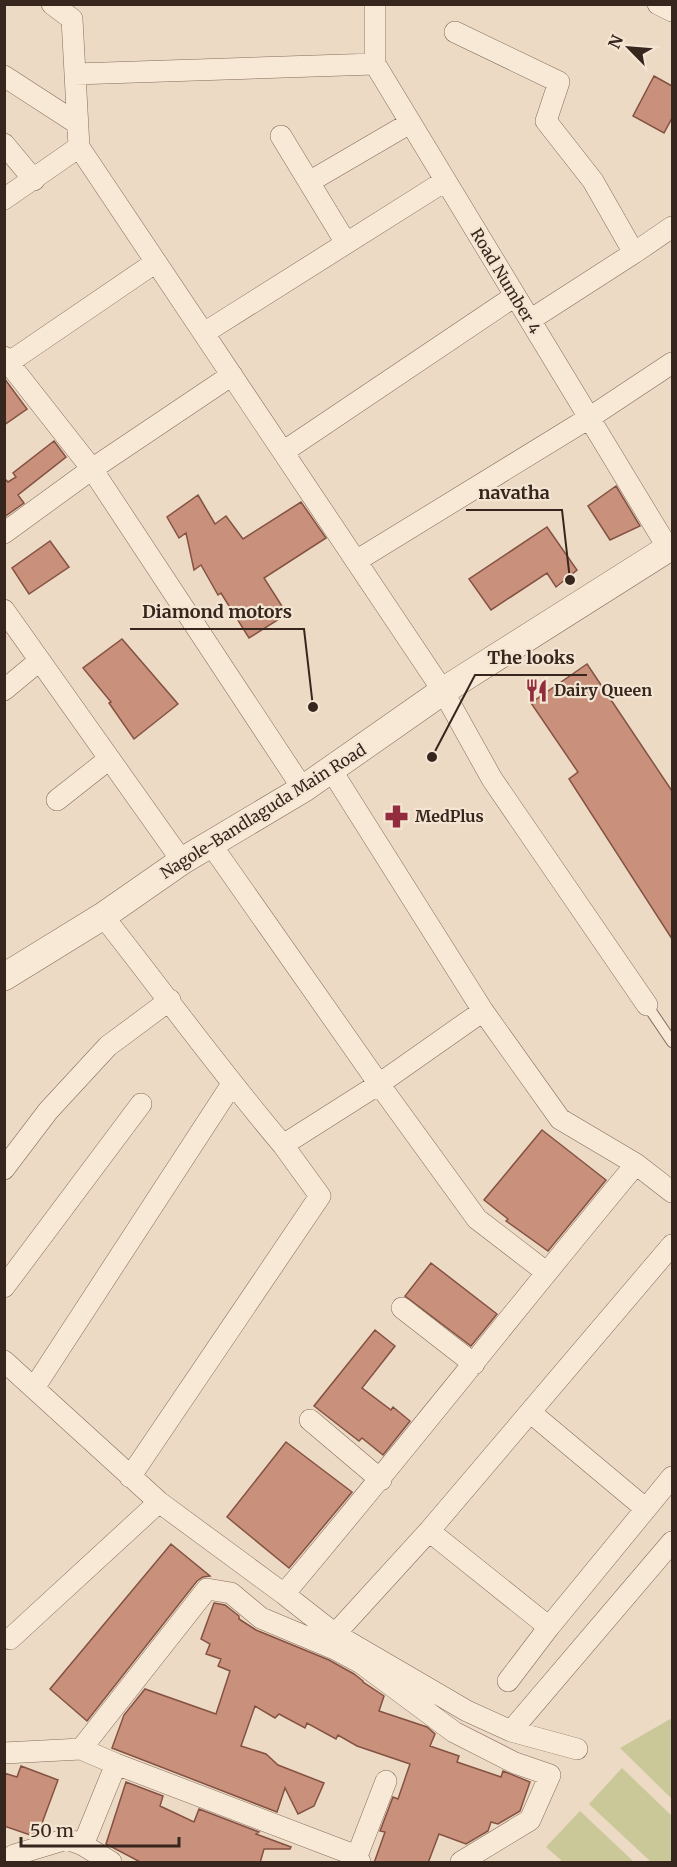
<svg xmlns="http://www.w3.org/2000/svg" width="677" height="1867" font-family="Merriweather,serif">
	<rect width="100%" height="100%" fill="#ecdac4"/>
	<!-- green -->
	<path fill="#cac898" d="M672,1718V1799L620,1748Z
		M622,1768L672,1816V1862H651L589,1804Z
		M580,1811L634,1862H563L546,1847Z"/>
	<!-- building -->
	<path fill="#c9907b" stroke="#845242" stroke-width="1.5" d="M654,76L672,86V118L664,133L633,116Z
		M4,378L27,409L4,425Z
		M54,441L66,457L18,495L24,503L4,517V478L8,482L16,477L13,473Z
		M616,486L640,526L610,540L588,506Z
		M198,495L215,524L226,516L243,539L301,502L326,538L264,578L287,614L249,638L221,593L218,595L201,565L194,570L186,533L179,538L167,517Z
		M547,527L577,570L556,587L547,573L491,610L469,579Z
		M50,541L69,567L29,594L12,568Z
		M122,639L178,704L134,739L109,703L111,702L83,668Z
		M587,664L672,791V939L569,779L578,772L531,703Z
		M542,1130L606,1180L548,1251L506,1221L508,1219L484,1200Z
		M431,1263L497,1314L471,1346L405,1296Z
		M375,1330L395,1346L362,1388L391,1410L393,1407L410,1421L383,1455L362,1438L359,1441L314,1406Z
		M286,1442L352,1492L289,1568L227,1517Z
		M171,1544L210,1576L203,1577L197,1581L87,1721L50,1689Z
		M214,1603L225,1605L239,1616V1619L256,1630L329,1660L354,1674L363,1681V1682L384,1696L379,1711L427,1727L435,1734L430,1746L459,1756L457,1762L501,1777L503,1771L530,1782L520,1811L498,1824L491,1822L488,1831L466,1844L439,1834L428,1863H374L385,1832L380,1831L393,1797L398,1799L410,1764L357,1746L338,1735L336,1739L307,1723L305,1728L279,1714L275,1718L255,1706L241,1746L266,1754L278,1765L324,1783L314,1806L298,1814L285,1788L277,1812L112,1748L124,1715L145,1689L216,1714L230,1671L218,1666L221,1659L206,1654L210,1644L201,1639Z
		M21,1766L58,1780L38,1834L33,1836L4,1826V1773L17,1777Z
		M126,1782L163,1796L160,1806L194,1822L199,1809L259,1832L256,1834L291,1847L290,1849H264L260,1863H142L106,1844Z"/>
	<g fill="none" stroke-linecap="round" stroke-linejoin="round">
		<defs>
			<path id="service" d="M647,1005L672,1042"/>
			<path id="minor" d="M52,4L72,19L79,147L443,691L492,779L647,1005
				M375,4V64L668,548
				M658,4L672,11
				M455,32L559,82L546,121L593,181L634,253
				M75,74L375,64
				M4,76L78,124
				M281,136L346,243
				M4,144L34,180
				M309,182L410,123
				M4,199L79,147
				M530,320L634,253L672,227
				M204,333L445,181
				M4,357L92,469L303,789
				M8,363L156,262
				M283,452L515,296
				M4,533L92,469L232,375
				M356,561L589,418L672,363
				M4,610L182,861
				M4,690L39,661
				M330,768L483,1011L560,1119L636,1164L672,1192
				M57,800L109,759
				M210,843L379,1084L477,1219L546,1272
				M103,916C163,992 220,1071 283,1145L379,1084L483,1011
				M4,1169L48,1111L108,1046L170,1000
				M4,1287L141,1104
				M402,1308L474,1364
				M4,1361L159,1502L284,1594C403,1453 517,1307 636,1164
				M34,1388L232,1084
				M530,1412L646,1509
				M310,1420L381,1480
				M130,1477L320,1196L283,1145
				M429,1531L549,1627
				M284,1594L335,1634L467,1711L511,1731L577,1749
				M335,1634L429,1531L672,1245
				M10,1639L159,1502
				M508,1681L549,1627L672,1477
				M511,1731L672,1542
				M81,1749L207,1589L231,1593L261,1618L335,1649L361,1663L454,1732L515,1763L550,1775L530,1820L461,1862
				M4,1753L81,1749L116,1764L83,1845L111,1862
				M116,1764L357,1856
				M6,1862L14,1855L67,1839L83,1845
				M360,1862L357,1856L386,1781"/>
			<path id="tertiary" d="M4,977L103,916L182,861L303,789L443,691L672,546"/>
		</defs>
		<!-- service casing -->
		<use href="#service" stroke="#866b5b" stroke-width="12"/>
		<!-- minor casing -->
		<use href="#minor" stroke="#866b5b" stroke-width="22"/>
		<!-- tertiary casing -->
		<use href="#tertiary" stroke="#866b5b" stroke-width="28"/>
		<!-- service -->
		<use href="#service" stroke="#f7e9d6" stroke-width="10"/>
		<!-- minor -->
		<use href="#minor" stroke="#f7e9d6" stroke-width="21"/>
		<!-- tertiary -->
		<use href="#tertiary" stroke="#f7e9d6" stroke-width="27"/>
	</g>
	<!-- icons -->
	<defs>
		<symbol id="restaurant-bare" viewBox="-9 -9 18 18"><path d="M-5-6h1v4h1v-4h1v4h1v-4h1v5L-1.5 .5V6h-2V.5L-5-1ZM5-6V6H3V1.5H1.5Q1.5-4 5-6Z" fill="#922d3d" stroke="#f4e5d3" stroke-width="2.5" paint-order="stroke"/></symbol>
		<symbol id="pharmacy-bare" viewBox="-9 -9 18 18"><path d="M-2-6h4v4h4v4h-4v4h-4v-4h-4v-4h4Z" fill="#922d3d" stroke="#f4e5d3" stroke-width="2.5" paint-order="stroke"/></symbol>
	</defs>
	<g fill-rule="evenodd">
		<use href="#restaurant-bare" x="520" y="674" width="33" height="33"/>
		<use href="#pharmacy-bare" x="380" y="800" width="33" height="33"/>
	</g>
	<g text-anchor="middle" stroke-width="4.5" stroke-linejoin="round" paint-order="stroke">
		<!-- street labels -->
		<g font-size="16" fill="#36261e" stroke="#f4e5d3">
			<text transform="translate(506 281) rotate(59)" y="6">Road Number 4</text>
			<text transform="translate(263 811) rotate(-32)" y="6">Nagole-Bandlaguda Main Road</text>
		</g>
		<!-- poi labels -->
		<g font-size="16" font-weight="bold" fill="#36261e" stroke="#f4e5d3" text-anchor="start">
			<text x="554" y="696">Dairy Queen</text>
			<text x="415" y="822">MedPlus</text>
		</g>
	</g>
	<!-- callouts -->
	<path fill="none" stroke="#36261e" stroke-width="2" d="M570 580L562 510H466M313 707L304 629H130M432 757L475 675H587"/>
	<g fill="#36261e" stroke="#f4e5d3" stroke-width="2">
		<circle cx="570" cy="580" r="6"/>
		<circle cx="313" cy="707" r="6"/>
		<circle cx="432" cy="757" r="6"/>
	</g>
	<g font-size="18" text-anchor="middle" font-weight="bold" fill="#36261e" stroke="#f4e5d3" stroke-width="4.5" stroke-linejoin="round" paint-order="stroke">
		<text x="514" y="499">navatha</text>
		<text x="217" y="618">Diamond motors</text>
		<text x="531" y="664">The looks</text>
	</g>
	<!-- border -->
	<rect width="677" height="1867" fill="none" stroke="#36261e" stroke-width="12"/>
	<!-- north arrow -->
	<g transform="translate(629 48) rotate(295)" stroke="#f4e5d3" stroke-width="4.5" paint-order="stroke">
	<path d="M0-4.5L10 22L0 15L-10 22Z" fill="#36261e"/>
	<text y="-9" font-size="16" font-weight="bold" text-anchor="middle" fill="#36261e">N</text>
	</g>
	<!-- scale -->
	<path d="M21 1837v9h158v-9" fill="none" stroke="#36261e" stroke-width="3"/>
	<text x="30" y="1837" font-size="18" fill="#36261e" stroke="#f4e5d3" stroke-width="4.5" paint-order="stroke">50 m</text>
</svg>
